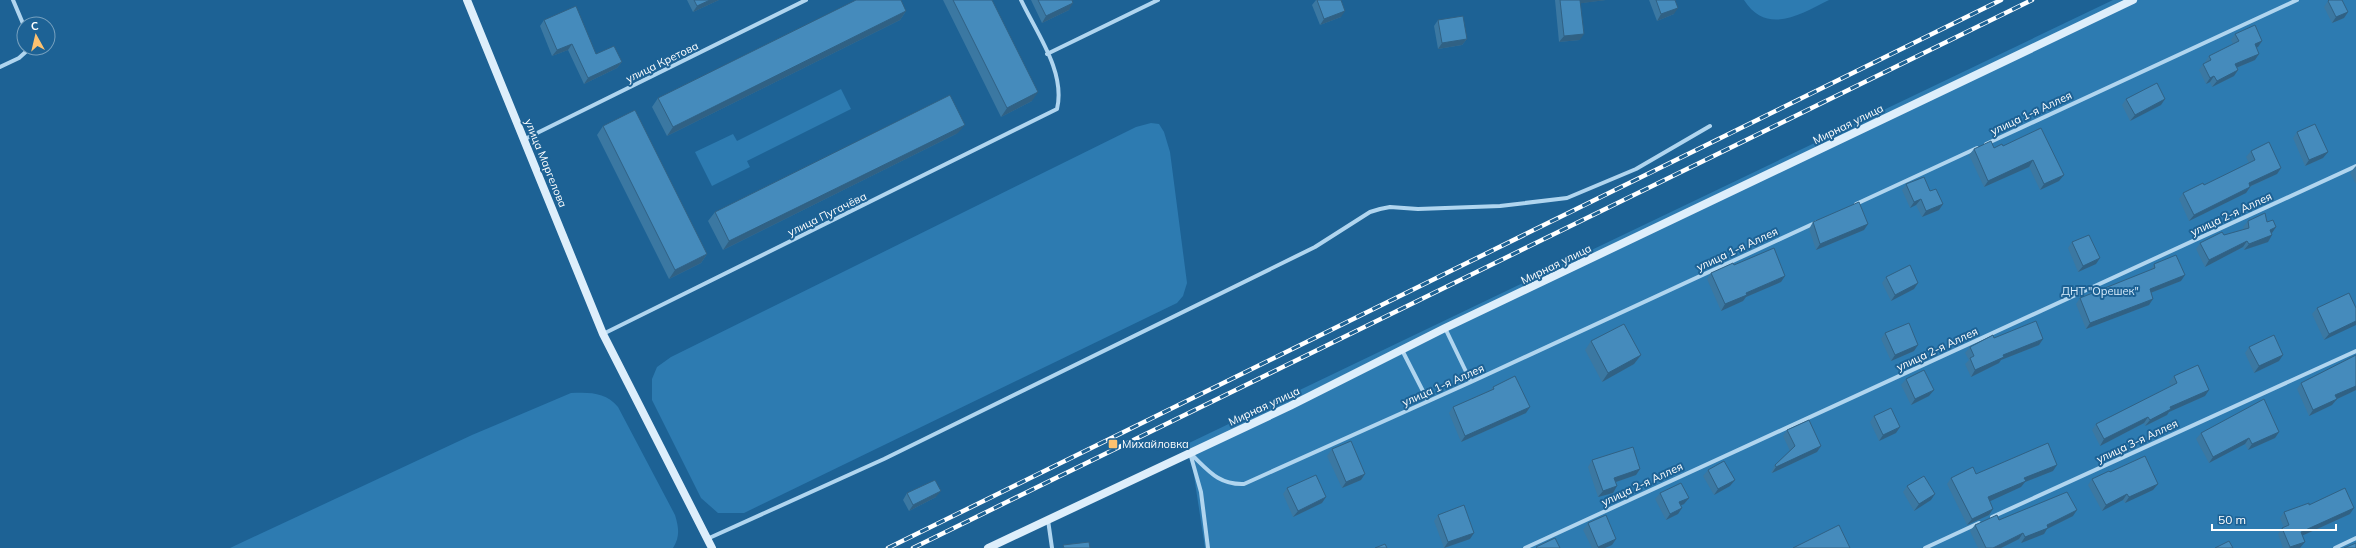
<svg xmlns="http://www.w3.org/2000/svg" width="2356" height="548" font-family="Mulish,sans-serif">
	<rect width="100%" height="100%" fill="#1d6295"/>
	<!-- green -->
	<path fill="#2d7bb1" d="M1744,0H1829C1801,14 1767,36 1744,0Z
		M2113,0H2356V548H1205L1189,443Z
		M841,89L851,109L747,161L750,167L712,186L695,152L733,134L737,141Z
		M1151,123L1159,124L1164,132L1170,152L1187,283L1183,296L1177,303L744,513H718L701,498L652,400V379L657,367L671,357L1136,127Z
		M571,393C589,392 606,392 618,407L675,515C679,528 680,537 673,548H230L472,435Z"/>
	<g fill="none" stroke-linecap="round" stroke-linejoin="round">
		<!-- street -->
		<path stroke="#b0d5ef" stroke-width="4" d="M13,0L24,26
			M1047,54L1158,0
			M0,67L19,58L30,48
			M525,139L806,0
			M1986,144L2297,0
			M1856,204L1977,148
			M1445,328L1471,382
			M603,334L1057,109C1066,72 1036,32 1021,0
			M1402,350L1428,401
			M1190,453C1208,470 1218,485 1244,484L1471,382L1817,222
			M1190,453L1201,492L1208,548
			M1992,517L2356,351
			M1048,520L1052,548
			M707,539L884,459L1315,247L1370,212L1380,209L1390,207L1418,209L1500,206L1567,198L1636,169L1710,126
			M1525,548L2356,166
			M1925,548L1979,523
			M2335,548L2356,538"/>
		<!-- secondary -->
		<path stroke="#ddeefb" stroke-width="8" d="M467,0L603,334L712,548
			M988,548L1290,406L1445,328L2133,0"/>
		<defs>
			<path id="rail" d="M888,548L2001,0
				M913,548L2032,0"/>
		</defs>
		<!-- rail casing -->
		<use href="#rail" stroke="#fff" stroke-width="4.5"/>
		<!-- rail -->
		<use href="#rail" stroke="#1d6295" stroke-width="3" stroke-dasharray="9" stroke-linecap="butt"/>
	</g>
	<!-- wall -->
	<path fill="#3b78a2" d="M687,0H719L693,12Z
		M943,0H992L1032,101L1001,117Z
		M1031,0H1072L1069,10L1042,23Z
		M1316,0H1341V17L1320,25L1312,5Z
		M1555,0H1606L1581,3L1580,40L1559,42Z
		M1649,0H1675L1674,14L1657,21Z
		M2328,1L2348,12L2344,18L2332,23L2324,7Z
		M906,11L900,20L667,136L652,107L658,98Z
		M544,20L596,54L622,62L617,68L584,84L568,50L552,56L540,26Z
		M1438,20L1467,39L1462,45L1438,49L1434,26Z
		M2235,34L2262,41L2258,47L2256,48L2255,60L2237,68L2238,70L2234,76L2212,87L2210,82L2206,84L2199,70L2203,64L2205,63V62L2209,56L2233,44L2231,40Z
		M2126,99L2161,105L2130,121L2122,105Z
		M603,126L707,254L701,263L669,279L597,135Z
		M2297,132L2328,152L2323,158L2305,166L2293,138Z
		M958,133L723,250L708,221L715,212Z
		M2003,146L2064,175L2059,181L2040,190L2029,167L1984,187L1969,155L1974,149L1994,148Z
		M2251,151L2281,168L2277,174L2250,187L2246,193L2189,221L2179,199L2183,193L2204,185L2249,163L2246,157Z
		M2356,166V184L2350,173L2355,167Z
		M1906,184L1930,191L1943,204L1939,210L1922,217L1916,205L1910,208L1902,190Z
		M2248,221L2267,222L2276,227L2271,233L2272,235L2268,242L2244,250L2243,247L2205,267L2196,249L2200,243L2244,229L2243,227Z
		M1813,222L1868,224L1864,230L1816,250L1809,229Z
		M2072,242L2096,264L2078,272L2068,248Z
		M2154,264L2181,281L2151,293L2149,305L2086,329L2076,304L2080,298L2150,270Z
		M1734,265L1785,276L1781,282L1746,297L1743,301L1721,311L1707,279L1711,273Z
		M1886,277L1918,283L1914,289L1891,301L1882,283Z
		M2317,308H2356L2324,340L2312,314Z
		M1885,333L1914,351L1891,361L1881,339Z
		M1994,338L2043,339L2039,345L2001,360L1999,363L1971,377L1965,364L1969,360L1965,353L1970,347Z
		M1591,341L1641,355L1634,364L1602,382L1585,350Z
		M2249,347L2279,361L2254,373L2245,353Z
		M2356,355V390L2337,399L2332,405L2309,416L2297,389L2301,383Z
		M2174,376L2209,390L2205,396L2169,412L2167,415L2145,426L2144,423L2100,446L2092,430L2096,424L2171,386L2169,382Z
		M1906,379L1929,396L1911,405L1901,385Z
		M1493,387L1526,413L1461,442L1449,413L1453,407L1490,390Z
		M1874,416L1896,433L1879,441L1870,422Z
		M1787,430L1821,446L1817,452L1772,473L1771,472L1775,465L1790,451L1783,436Z
		M2279,432L2275,438L2248,450L2245,444L2209,463L2196,439L2201,433Z
		M1332,449L1361,480L1342,488L1327,456Z
		M1592,460L1640,469L1636,475L1616,482L1613,493L1598,497L1588,467Z
		M1708,470L1730,486L1714,495L1703,476Z
		M2053,471L2025,482L2021,487L1990,501L1989,515L1967,525L1947,484L1951,478L1976,474Z
		M2110,472L2158,484L2153,490L2125,503L2123,500L2102,511L2088,485L2092,479Z
		M1907,486L1931,500L1914,511L1903,492Z
		M1287,488L1322,503L1293,517L1283,494Z
		M907,493L936,497L909,511L903,500Z
		M1660,493L1689,498L1684,504L1681,505L1678,514L1666,520L1655,499Z
		M2309,505L2350,514L2302,536L2300,548H2283L2278,534L2282,528H2284L2280,518L2284,512Z
		M1438,515L1470,539L1444,548L1434,521Z
		M2073,516L2047,529L2044,534L2021,543L2019,539L2001,548H1978L1970,531L1975,525L1999,520Z
		M1588,523L1616,539L1612,545L1605,548H1592L1583,530Z"/>
	<!-- shaded-wall -->
	<path fill="#306184" d="M710,0H719L693,12L697,6Z
		M1579,0H1606L1576,4Z
		M1073,3L1069,10L1042,23L1046,16Z
		M1678,8L1674,14L1657,21L1661,14Z
		M906,11L900,20L667,136L673,127Z
		M1345,11L1341,17L1320,25L1324,19Z
		M2348,12L2344,18L2332,23L2336,17Z
		M1584,34L1580,40L1559,42L1564,36Z
		M1467,39L1462,45L1438,49L1442,43Z
		M2262,41L2258,47L2250,50L2255,44Z
		M572,44L568,50L552,56L557,50Z
		M2259,54L2255,60L2231,70L2235,64Z
		M622,62L617,68L584,84L588,78Z
		M2238,70L2234,76L2212,87L2217,81Z
		M2214,76L2210,82L2206,84L2210,78Z
		M1038,92L1032,101L1001,117L1007,108Z
		M2165,99L2161,105L2130,121L2135,115Z
		M965,125L958,133L723,250L729,241Z
		M2328,152L2323,158L2305,166L2309,160Z
		M2033,160L2029,167L1984,187L1988,181Z
		M2281,168L2277,174L2244,189L2249,183Z
		M2064,175L2059,181L2040,190L2044,184Z
		M2250,187L2246,193L2189,221L2194,215Z
		M1921,199L1916,205L1910,208L1914,202Z
		M1943,204L1939,210L1922,217L1926,211Z
		M1868,224L1864,230L1816,250L1820,244Z
		M2276,227L2272,233L2266,236L2270,230Z
		M2272,235L2268,242L2244,250L2249,244Z
		M2247,241L2243,247L2205,267L2209,260Z
		M707,254L701,263L669,279L675,270Z
		M2100,258L2096,264L2078,272L2083,266Z
		M2185,275L2181,281L2145,295L2150,289Z
		M1785,276L1781,282L1746,297L1743,301L1721,311L1725,304L1746,293Z
		M1918,283L1914,289L1891,301L1895,295Z
		M2153,299L2149,305L2086,329L2090,323Z
		M2356,321V325L2324,340L2329,334Z
		M2043,339L2039,345L2001,360L1999,363L1971,377L1975,370L2003,355Z
		M1918,345L1914,351L1891,361L1895,355Z
		M1641,355L1634,364L1602,382L1608,373Z
		M2283,355L2279,361L2254,373L2259,366Z
		M2356,386V390L2337,399L2332,405L2309,416L2313,410L2335,395Z
		M1934,390L1929,396L1911,405L1915,399Z
		M2209,390L2205,396L2169,412L2167,415L2145,426L2150,420L2170,407Z
		M1530,407L1526,413L1461,442L1465,436Z
		M2148,417L2144,423L2100,446L2104,439Z
		M1900,427L1896,433L1879,441L1883,435Z
		M2279,432L2275,438L2248,450L2252,444Z
		M2249,438L2245,444L2209,463L2213,457Z
		M1821,446L1817,452L1772,473L1776,467Z
		M2057,465L2053,471L2025,482L2021,487L1984,504L1988,497L2024,478Z
		M1640,469L1636,475L1610,484L1614,478Z
		M1365,474L1361,480L1342,488L1346,482Z
		M1735,480L1730,486L1714,495L1718,489Z
		M2158,484L2153,490L2125,503L2129,497Z
		M1617,486L1613,493L1598,497L1603,491Z
		M941,491L936,497L909,511L913,505Z
		M1935,494L1931,500L1914,511L1919,504Z
		M2127,494L2123,500L2102,511L2106,505Z
		M1326,497L1322,503L1293,517L1298,511Z
		M1689,498L1684,504L1675,508L1679,502Z
		M1682,508L1678,514L1666,520L1670,514Z
		M2354,508L2350,514L2297,538L2301,532Z
		M1993,509L1989,515L1967,525L1972,519Z
		M2077,510L2073,516L2047,529L2044,534L2021,543L2025,537L2047,525Z
		M1474,533L1470,539L1444,548L1448,542Z
		M2023,533L2019,539L2001,548H1993Z
		M1616,539L1612,545L1605,548H1598V547Z
		M2305,542L2300,548H2289L2290,547Z"/>
	<!-- building -->
	<path fill="#458bbc" stroke="#306184" d="M694,0H710L697,6Z
		M856,0H901L906,11L673,127L658,98Z
		M953,0H992L1038,92L1007,108Z
		M1038,0H1072L1073,3L1046,16Z
		M1317,0H1341L1345,11L1324,19Z
		M1560,0H1580L1584,34L1564,36Z
		M1656,0H1675L1678,8L1661,14Z
		M2329,0H2342L2348,12L2336,17L2328,1Z
		M576,6L596,54L614,46L622,62L588,78L572,44L557,50L544,20Z
		M1463,16L1467,39L1442,43L1438,20Z
		M2255,25L2262,41L2255,44L2259,54L2235,64L2238,70L2217,81L2214,76L2210,78L2203,64L2211,60L2209,56L2239,41L2235,34Z
		M2157,83L2165,99L2135,115L2126,99Z
		M950,95L965,125L729,241L715,212Z
		M635,110L707,254L675,270L603,126Z
		M2315,124L2328,152L2309,160L2297,132Z
		M2041,128L2064,175L2044,184L2033,160L1988,181L1974,149L1991,141L1994,148L2002,144L2003,146Z
		M2269,142L2281,168L2249,183L2250,187L2194,215L2183,193L2203,183L2204,185L2255,160L2251,151Z
		M1924,177L1930,191L1936,189L1943,204L1926,211L1921,199L1914,202L1906,184Z
		M1859,202L1868,224L1820,244L1813,222Z
		M2265,213L2267,222L2273,220L2276,227L2270,230L2272,235L2249,244L2247,241L2209,260L2200,243L2222,232L2224,235L2249,228L2248,221Z
		M2089,235L2100,258L2083,266L2072,242Z
		M1774,248L1785,276L1746,293L1747,295L1725,304L1711,273L1733,263L1734,265Z
		M2176,255L2185,275L2150,289L2153,299L2090,323L2080,298L2155,268L2154,264Z
		M1910,265L1918,283L1895,295L1886,277Z
		M2349,293L2356,308V321L2329,334L2317,308Z
		M2036,321L2043,339L2003,355L2004,357L1975,370L1970,358L1974,356L1970,347L1993,335L1994,338Z
		M1909,323L1918,345L1895,355L1885,333Z
		M1624,324L1641,355L1608,373L1591,341Z
		M2274,335L2283,355L2259,366L2249,347Z
		M2356,355V386L2335,395L2337,399L2313,410L2301,383Z
		M2198,365L2209,390L2170,407L2171,409L2150,420L2148,417L2104,439L2096,424L2177,383L2174,376Z
		M1924,370L1934,390L1915,399L1906,379Z
		M1515,376L1530,407L1465,436L1453,407L1494,389L1493,387Z
		M2264,399L2279,432L2252,444L2249,438L2213,457L2201,433Z
		M1891,408L1900,427L1883,435L1874,416Z
		M1809,420L1821,446L1776,467L1775,465L1795,446L1787,430Z
		M1351,441L1365,474L1346,482L1332,449Z
		M2048,443L2057,465L2024,478L2026,481L1988,497L1993,509L1972,519L1951,478L1973,467L1976,474Z
		M1633,447L1640,469L1614,478L1617,486L1603,491L1592,460Z
		M2145,456L2158,484L2129,497L2127,494L2106,505L2092,479L2109,471L2110,472Z
		M1724,461L1735,480L1718,489L1708,470Z
		M1316,475L1326,497L1298,511L1287,488Z
		M1924,476L1935,494L1919,504L1907,486Z
		M935,480L941,491L913,505L907,493Z
		M1681,483L1689,498L1679,502L1682,508L1670,514L1660,493Z
		M2345,488L2354,508L2301,532L2305,542L2290,547L2282,528L2289,525L2284,512L2309,503V505Z
		M2067,492L2077,510L2047,525L2048,528L2025,537L2023,533L1993,548H1986L1975,525L1997,515L1999,520Z
		M1464,505L1474,533L1448,542L1438,515Z
		M1606,515L1616,539L1598,547L1588,523Z
		M1839,525L1850,548H1793Z
		M1555,538L1560,548H1537L1536,547Z
		M2229,541L2233,548H2215Z
		M1089,542L1090,548H1064L1063,545Z
		M2356,543V548H2344Z
		M1385,544L1387,548H1375Z"/>
	<!-- markers -->
	<rect fill="#fec16f" stroke="#1d6295" stroke-width="1.5" x="1108" y="439" width="10" height="10" rx="2"/>
	<g text-anchor="middle" stroke-width="4" stroke-linejoin="round" paint-order="stroke">
		<!-- street labels -->
		<g font-size="11" fill="#fff" stroke="#1d6295">
			<text transform="translate(662 62) rotate(-26)" y="4">улица Кретова</text>
			<text transform="translate(2031 113) rotate(-25)" y="4">улица 1-я Аллея</text>
			<text transform="translate(1848 124) rotate(-26)" y="4">Мирная улица</text>
			<text transform="translate(546 163) rotate(68)" y="4">улица Маргелова</text>
			<text transform="translate(827 214) rotate(-26)" y="4">улица Пугачёва</text>
			<text transform="translate(2231 214) rotate(-25)" y="4">улица 2-я Аллея</text>
			<text transform="translate(1737 249) rotate(-25)" y="4">улица 1-я Аллея</text>
			<text transform="translate(1556 264) rotate(-26)" y="4">Мирная улица</text>
			<text transform="translate(1937 349) rotate(-25)" y="4">улица 2-я Аллея</text>
			<text transform="translate(1443 385) rotate(-24)" y="4">улица 1-я Аллея</text>
			<text transform="translate(1264 406) rotate(-25)" y="4">Мирная улица</text>
			<text transform="translate(2137 441) rotate(-25)" y="4">улица 3-я Аллея</text>
			<text transform="translate(1642 484) rotate(-25)" y="4">улица 2-я Аллея</text>
		</g>
		<!-- park labels -->
		<g font-size="11" fill="#d7ecfb" stroke="#1d6295">
			<text x="2100" y="295">ДНТ "Орешек"</text>
		</g>
		<!-- poi labels -->
		<g font-size="11" fill="#fff" stroke="#1d6295" text-anchor="start">
			<text x="1122" y="448">Михайловка</text>
		</g>
	</g>
	<!-- north arrow -->
	<g transform="translate(36 36) rotate(352)"><circle r="19" fill="#1d6295" stroke="#77a1bf"/>
	<path d="M0-3L7 15L0 10L-7 15Z" fill="#fec16f"/>
	<text y="-6" font-size="11" font-weight="bold" text-anchor="middle" fill="#ffffff">С</text>
	</g>
	<!-- scale -->
	<path d="M2212 524v6h124v-6" fill="none" stroke="#ffffff" stroke-width="2"/>
	<text x="2218" y="524" font-size="12" fill="#ffffff" stroke="#1d6295" stroke-width="3" paint-order="stroke">50 m</text>
</svg>
